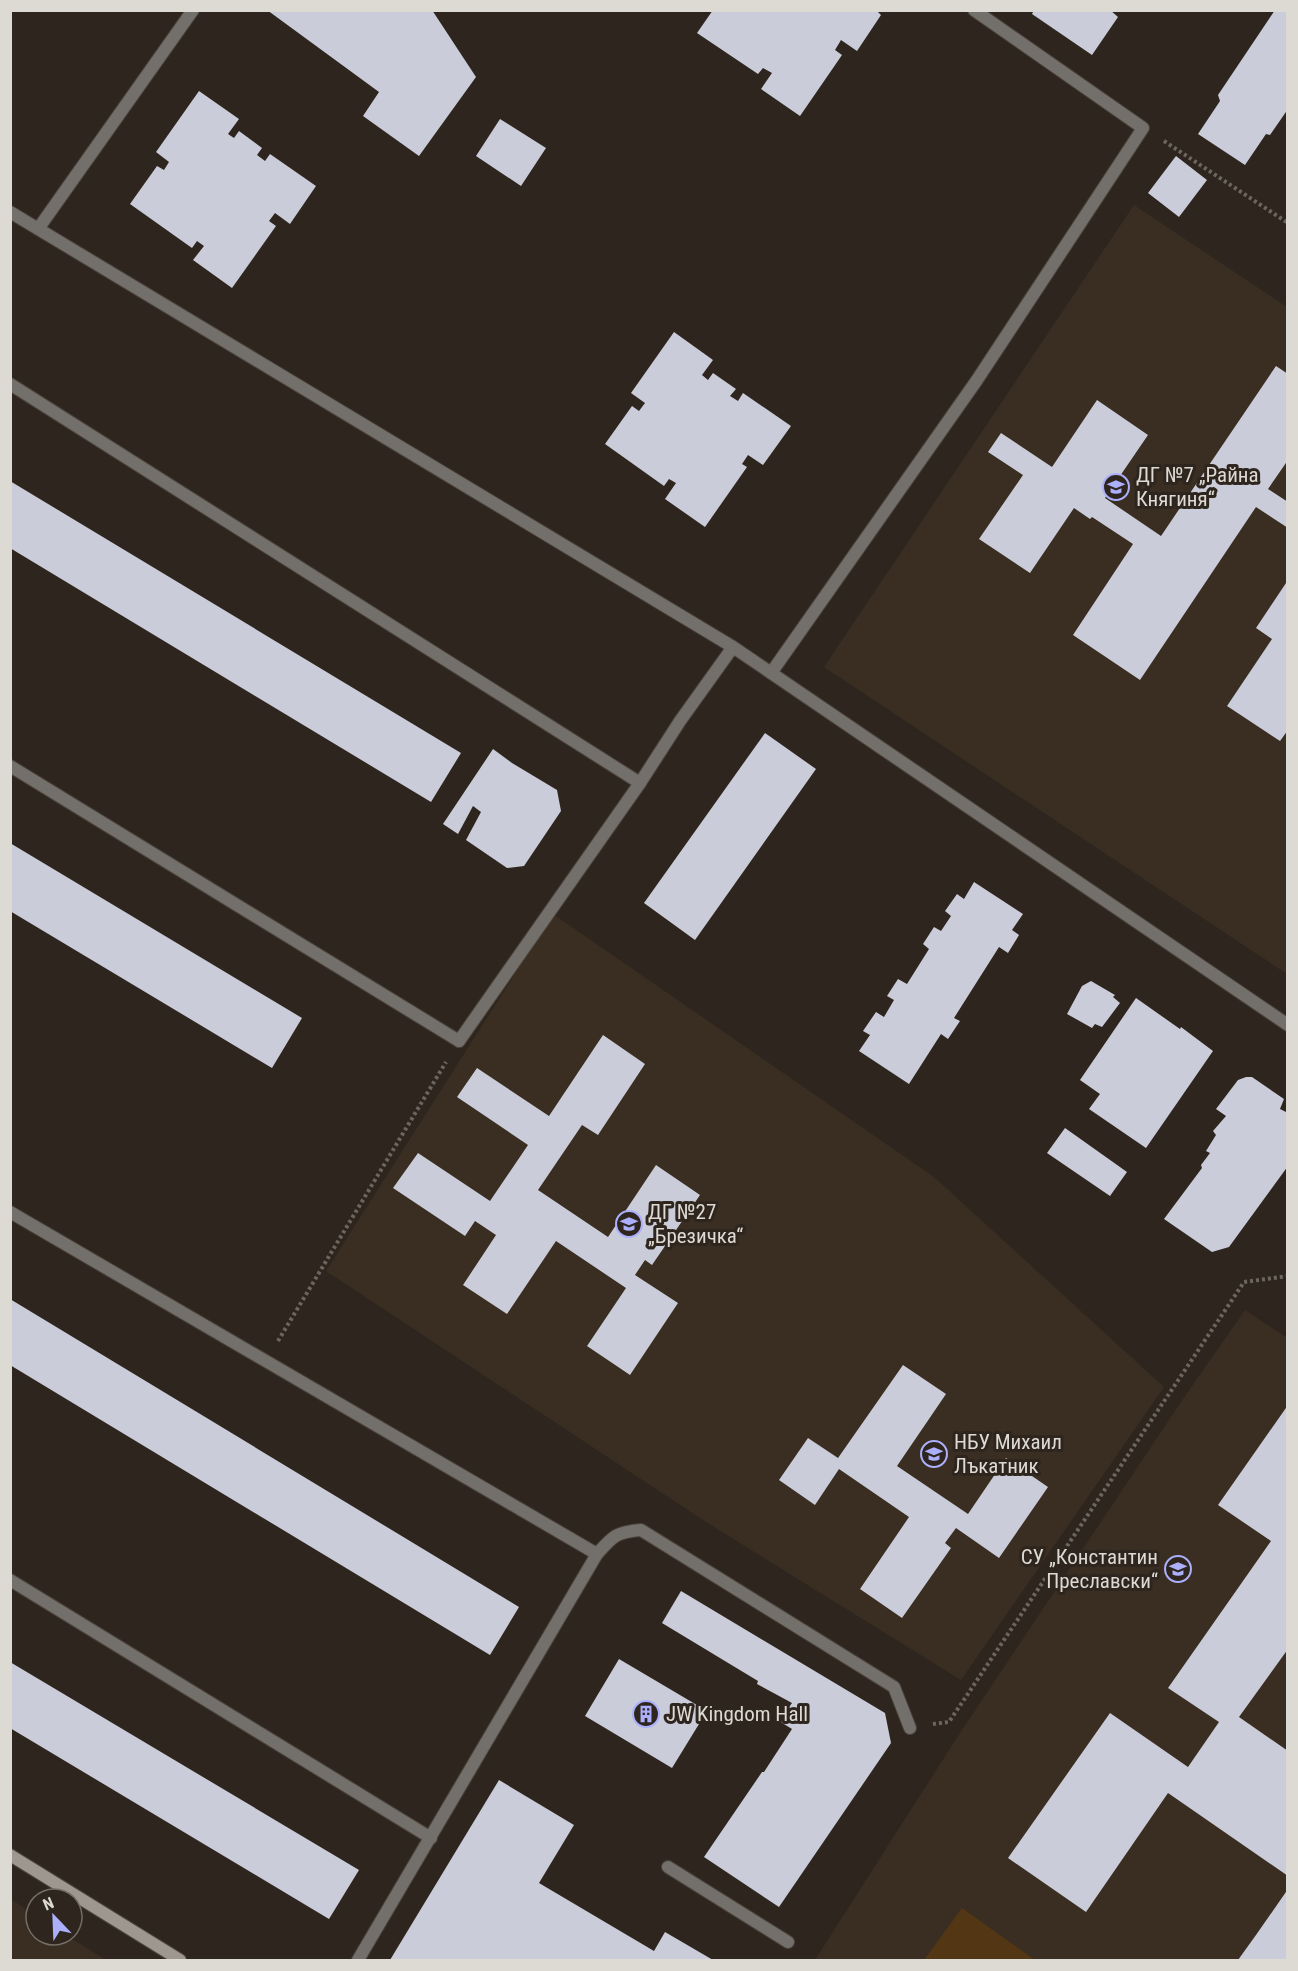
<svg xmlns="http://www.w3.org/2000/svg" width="1298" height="1971" font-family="'Roboto Condensed',sans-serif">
	<rect width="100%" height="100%" fill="#2e261e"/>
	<!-- built -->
	<path fill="#392e21" d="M1134,205L1287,307V974L824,667Z
		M553,914L934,1177L1164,1387L961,1680L706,1522L326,1271Z
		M1245,1310L1287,1338V1960H815L956,1739L1183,1399Z
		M11,1899L36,1916V1935H66L106,1960H11Z"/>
	<!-- green -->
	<path fill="#533714" d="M962,1908L1035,1960H924Z"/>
	<!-- building -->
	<path fill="#cbccd9" d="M267,10H432L476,77L419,156L363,116L379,92Z
		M713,10H876L881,15L857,51L841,40L835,50L842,55L800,116L761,89L772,73L763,68L758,74L697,33Z
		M1034,10H1110L1118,17L1092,55L1032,14Z
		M1275,10H1288V109L1270,135L1266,134L1245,165L1198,134L1220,101L1218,95Z
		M199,91L239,119L228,134L234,138L239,131L262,148L257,155L265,161L270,154L316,186L290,224L275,213L269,221L276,226L232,288L193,260L204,246L197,241L192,248L130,204L157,166L164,170L169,162L156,152Z
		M500,119L546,148L521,186L476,156Z
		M1176,156L1207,180L1179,217L1148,193Z
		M674,332L713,360L702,375L708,380L713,373L736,389L730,396L738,401L743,393L791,426L763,465L748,455L742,464L747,467L705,527L665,499L676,483L669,479L664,486L605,444L632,406L639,411L645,403L631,393Z
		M1276,366L1288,374V460L1268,489L1288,502V528L1256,507L1140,680L1073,635L1133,544L1092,517L1090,519L1074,508L1030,573L979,539L1023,475L988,452L1001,433L1052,467L1097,400L1148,435L1105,498L1161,536Z
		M10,481L461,753L431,802L10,548Z
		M1288,580V730L1280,741L1227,706L1272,639L1256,628Z
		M765,733L816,769L695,940L644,903Z
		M493,749L512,763L557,790L561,811L524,866L507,868L466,840L481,812L473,806L458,834L443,824Z
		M10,843L302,1018L272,1068L10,911Z
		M974,882L1023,914L1012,930L1019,935L1008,953L999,947L954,1018L960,1021L948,1039L941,1034L909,1084L859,1051L870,1035L863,1031L876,1012L884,1017L894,1000L887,996L898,979L907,984L929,949L923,944L934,927L941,931L951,916L945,911L957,894L964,899Z
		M1091,981L1115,995L1113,997L1120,1003L1102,1027L1095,1024L1092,1028L1067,1014L1082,986Z
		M1136,998L1180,1029L1181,1027L1213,1051L1146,1148L1089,1109L1100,1094L1080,1080Z
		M603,1035L645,1064L598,1135L582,1125L538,1190L608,1237L656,1165L700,1195L652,1265L645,1260L635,1275L678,1303L630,1375L587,1346L626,1288L556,1241L507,1314L463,1285L496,1235L475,1221L465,1236L393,1188L418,1153L490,1201L528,1145L457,1097L477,1068L549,1116Z
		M1246,1077H1252L1284,1099L1280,1109L1288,1113V1166L1229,1247L1212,1252L1164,1219L1202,1168L1201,1165L1210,1153L1206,1151L1216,1135L1213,1131L1226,1116L1216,1109L1238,1080Z
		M1065,1128L1127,1172L1110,1196L1047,1153Z
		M10,1299L519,1607L490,1655L10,1365Z
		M903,1365L946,1394L897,1466L968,1514L1006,1458L1048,1487L999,1558L956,1528L945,1543L951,1548L902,1618L860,1589L909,1517L839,1469L815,1505L779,1480L808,1438L838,1458Z
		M1288,1405V1649L1239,1717L1288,1751V1876L1168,1793L1086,1912L1008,1858L1110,1713L1188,1767L1219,1722L1168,1688L1271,1541L1218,1505Z
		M681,1591L885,1713L891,1743L779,1907L704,1857L762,1772H764L792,1729L779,1721L792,1703L757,1684L758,1681L662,1623Z
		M619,1659L707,1711L672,1768L585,1716Z
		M10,1662L359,1870L329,1919L10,1728Z
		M499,1780L574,1825L539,1883L654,1951L665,1932L713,1960H390Z
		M1288,1889V1960H1238L1256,1935Z"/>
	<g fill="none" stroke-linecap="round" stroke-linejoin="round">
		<defs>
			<path id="lane" d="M10,384L640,783
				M10,766L459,1041
				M10,1212L597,1554
				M10,1580L431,1838
				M668,1867L788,1942"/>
			<path id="street" d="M10,212L733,647L1288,1025
				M38,229L193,10
				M771,673L977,380L1143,128L974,10
				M459,1041L640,783L680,721L733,647
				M358,1960L597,1554C613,1536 616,1532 641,1530L894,1687L910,1728"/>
			<path id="secondary" d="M10,1855L180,1960"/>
		</defs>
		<!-- lane casing -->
		<use href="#lane" stroke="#4a433b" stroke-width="14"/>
		<!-- street casing -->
		<use href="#street" stroke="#4a433b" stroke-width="14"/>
		<!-- secondary casing -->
		<use href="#secondary" stroke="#4a433b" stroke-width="14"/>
		<!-- path -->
		<path stroke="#6d665f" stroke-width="4" stroke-dasharray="3 3" stroke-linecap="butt" d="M1164,141L1288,223
			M278,1341L446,1062
			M933,1724L949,1722L1244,1282L1288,1276"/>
		<!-- lane -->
		<use href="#lane" stroke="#736f6a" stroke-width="12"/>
		<!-- street -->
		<use href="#street" stroke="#736f6a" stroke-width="12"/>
		<!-- secondary -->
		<use href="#secondary" stroke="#9d9790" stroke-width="12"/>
	</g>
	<!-- icons -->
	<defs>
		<symbol id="school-ring" viewBox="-11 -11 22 22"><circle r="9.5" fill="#2e261e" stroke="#acaffb" stroke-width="1.5"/><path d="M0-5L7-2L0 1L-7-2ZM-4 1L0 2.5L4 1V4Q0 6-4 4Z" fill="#acaffb"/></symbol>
		<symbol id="building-ring" viewBox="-11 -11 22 22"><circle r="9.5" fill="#2e261e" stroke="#acaffb" stroke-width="1.5"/><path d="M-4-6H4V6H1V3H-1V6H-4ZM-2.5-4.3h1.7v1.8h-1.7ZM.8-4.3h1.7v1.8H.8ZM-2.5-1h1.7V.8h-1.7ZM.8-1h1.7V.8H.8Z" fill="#acaffb"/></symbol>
	</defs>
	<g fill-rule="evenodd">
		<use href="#school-ring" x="1101" y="472" width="30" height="30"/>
		<use href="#school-ring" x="614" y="1209" width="30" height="30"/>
		<use href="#school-ring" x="919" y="1439" width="30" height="30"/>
		<use href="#school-ring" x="1163" y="1554" width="30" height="30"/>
		<use href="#building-ring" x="631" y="1699" width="30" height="30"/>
	</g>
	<g text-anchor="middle" stroke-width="6" stroke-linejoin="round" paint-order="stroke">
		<!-- poi labels -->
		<g font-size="21" fill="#ddd9d3" stroke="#2e261e" text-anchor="start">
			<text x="1136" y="482">ДГ №7 „Райна<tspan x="1136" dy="24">Княгиня“</tspan></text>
			<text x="648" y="1219">ДГ №27<tspan x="648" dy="24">„Брезичка“</tspan></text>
			<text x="954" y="1449">НБУ Михаил<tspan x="954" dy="24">Лъкатник</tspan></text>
			<text x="1158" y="1564" text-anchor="end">СУ „Константин<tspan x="1158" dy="24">Преславски“</tspan></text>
			<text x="666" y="1721">JW Kingdom Hall</text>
		</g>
	</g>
	<!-- border -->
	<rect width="1298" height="1971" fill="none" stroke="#ddd9d3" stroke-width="24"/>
	<!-- north arrow -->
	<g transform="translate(54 1917) rotate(337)"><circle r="28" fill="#2e261e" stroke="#746e66" stroke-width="1.5"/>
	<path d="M0-4.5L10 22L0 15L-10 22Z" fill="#acaffb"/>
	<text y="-9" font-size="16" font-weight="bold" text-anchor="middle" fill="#ddd9d3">N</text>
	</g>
</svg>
